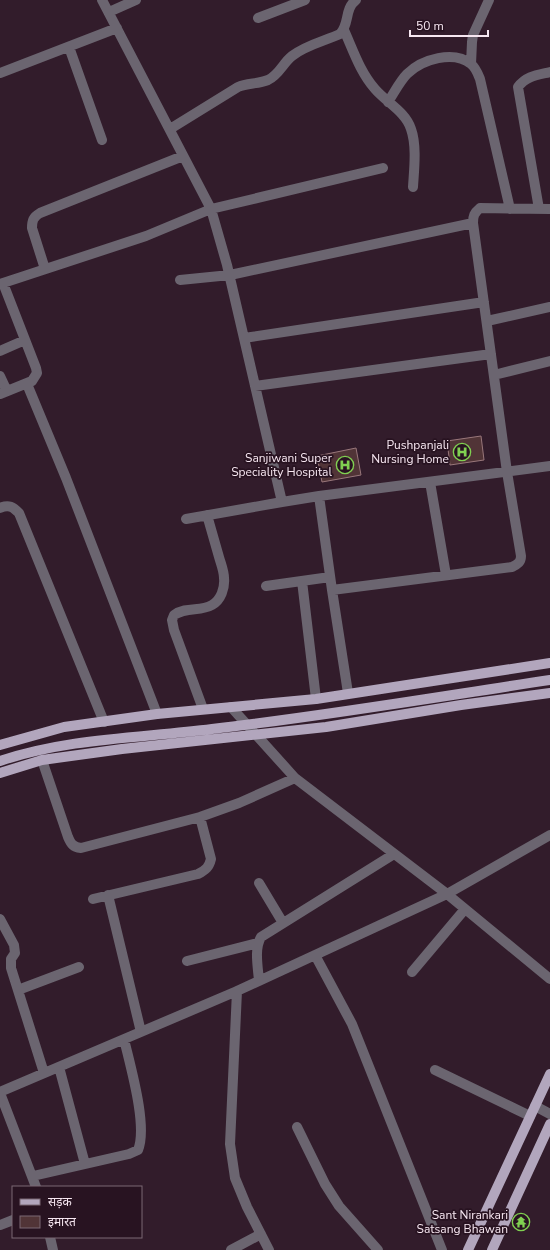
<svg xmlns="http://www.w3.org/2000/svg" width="550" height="1250" font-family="'Nunito Sans','Noto Sans Devanagari',sans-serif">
	<rect width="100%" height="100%" fill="#321c2b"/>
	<!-- building -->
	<path fill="#513437" stroke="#99777b" d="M481,436L484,460L450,465L447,441Z
		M356,448L361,475L322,482L317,456Z"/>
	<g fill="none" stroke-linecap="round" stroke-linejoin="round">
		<!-- minor -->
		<path stroke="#6b6570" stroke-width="10" d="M102,0L211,209L227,265L282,502L319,496L550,466
			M109,12L136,0
			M258,18L305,0
			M344,30C353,50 360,72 375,89C386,102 406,112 411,129C417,146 414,170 413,187
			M69,47L102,140
			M471,64L472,42L473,35L489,0
			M0,73L117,28
			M388,102C394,93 400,81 407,74C422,59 454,50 471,64C476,68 478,74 480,79L510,209
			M170,129L238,87C247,83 258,84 268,80C279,75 283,63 292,56C306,45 325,41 340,34C350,24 344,9 356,0
			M539,209L518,87C526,76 537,75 550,72
			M473,223C473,216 474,213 480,208L550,209
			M45,269L32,228C32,221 33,217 40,213L183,156
			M180,280L230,275L473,223L507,472L521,556C521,562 518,564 512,567L332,590
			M0,284L146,236L211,209L383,168
			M487,321L550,307
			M244,338L484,302
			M0,351L25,340
			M494,375L550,361
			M0,376L7,391
			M27,384L66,478L157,714
			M255,386L491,354
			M0,394L32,381L37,373L36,368L3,283
			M430,482L446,575
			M319,496L332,590L348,693
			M0,508C9,504 13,507 19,513L104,722
			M186,519L282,502
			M302,581L316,699
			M266,586L330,577
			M231,707L295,778L447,894L550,979
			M203,709L174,630L172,620L174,615C187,606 200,612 212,605C221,600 225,588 224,578C224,571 221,564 219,557C215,543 211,529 207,515
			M42,760L68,837C71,844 73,847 81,848L200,817L239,803L295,778
			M259,883L283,923
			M108,895L141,1032
			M93,899L198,874C206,870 209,867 211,859L200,817
			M0,919L14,945L15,953L11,959V968L44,1073
			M315,955L352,1024L442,1250
			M187,961L258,943
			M412,972L465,909
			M259,981C258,967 254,949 261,937L394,854
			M18,990L79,967
			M237,991L230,1144L235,1178L247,1207L269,1250
			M59,1067L85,1164
			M435,1070L530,1116
			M0,1092L237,991L447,894L550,835
			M0,1093L36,1187
			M535,1106L550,1114
			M297,1127L325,1184L339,1206L378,1250
			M33,1176L129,1154L138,1150C148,1126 130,1065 124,1039
			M0,1225L13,1220
			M50,1237L53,1250
			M231,1250L261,1234"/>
		<!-- major -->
		<path stroke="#b2a6bd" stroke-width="10" d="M0,745L64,727L157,714L316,699L550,663
			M0,761C68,738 141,738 212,729C325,716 437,697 550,680
			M0,773L42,760L122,749L326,727L461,705L550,693
			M468,1250L550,1074
			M492,1250L550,1124"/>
	</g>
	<!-- icons -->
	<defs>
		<symbol id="hospital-ring" viewBox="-11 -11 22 22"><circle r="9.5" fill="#281321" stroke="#80d051" stroke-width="1.5"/><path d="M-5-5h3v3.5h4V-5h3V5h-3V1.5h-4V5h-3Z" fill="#80d051"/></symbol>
		<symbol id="temple-ring" viewBox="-11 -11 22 22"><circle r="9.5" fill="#281321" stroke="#80d051" stroke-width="1.5"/><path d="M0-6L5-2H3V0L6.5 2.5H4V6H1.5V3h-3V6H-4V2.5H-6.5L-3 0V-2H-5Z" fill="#80d051"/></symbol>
	</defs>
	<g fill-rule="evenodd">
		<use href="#hospital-ring" x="452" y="442" width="20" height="20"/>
		<use href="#hospital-ring" x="335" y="455" width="20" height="20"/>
		<use href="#temple-ring" x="511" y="1212" width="20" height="20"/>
	</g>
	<g text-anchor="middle" stroke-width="3.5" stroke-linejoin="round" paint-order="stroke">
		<!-- poi labels -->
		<g font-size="12" fill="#f7e7f1" stroke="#281321" text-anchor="end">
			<text x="449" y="449">Pushpanjali<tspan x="449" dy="14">Nursing Home</tspan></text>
			<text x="332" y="462">Sanjiwani Super<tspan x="332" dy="14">Speciality Hospital</tspan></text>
			<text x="508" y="1219">Sant Nirankari<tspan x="508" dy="14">Satsang Bhawan</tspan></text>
		</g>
	</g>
	<!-- legend -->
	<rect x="12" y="1186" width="130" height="52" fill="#281321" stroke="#7b6874"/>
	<rect x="20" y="1199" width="20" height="6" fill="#b2a6bd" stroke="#7b6874"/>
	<text x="48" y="1206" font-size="12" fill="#f7e7f1">सड़क</text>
	<rect x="20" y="1216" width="20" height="12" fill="#513437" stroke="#7b6874"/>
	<text x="48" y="1226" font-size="12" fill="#f7e7f1">इमारत</text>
	<!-- scale -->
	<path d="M410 30v6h78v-6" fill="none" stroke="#f7e7f1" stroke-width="2"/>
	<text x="416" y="30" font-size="12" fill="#f7e7f1" stroke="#281321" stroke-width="3" paint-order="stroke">50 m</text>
</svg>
